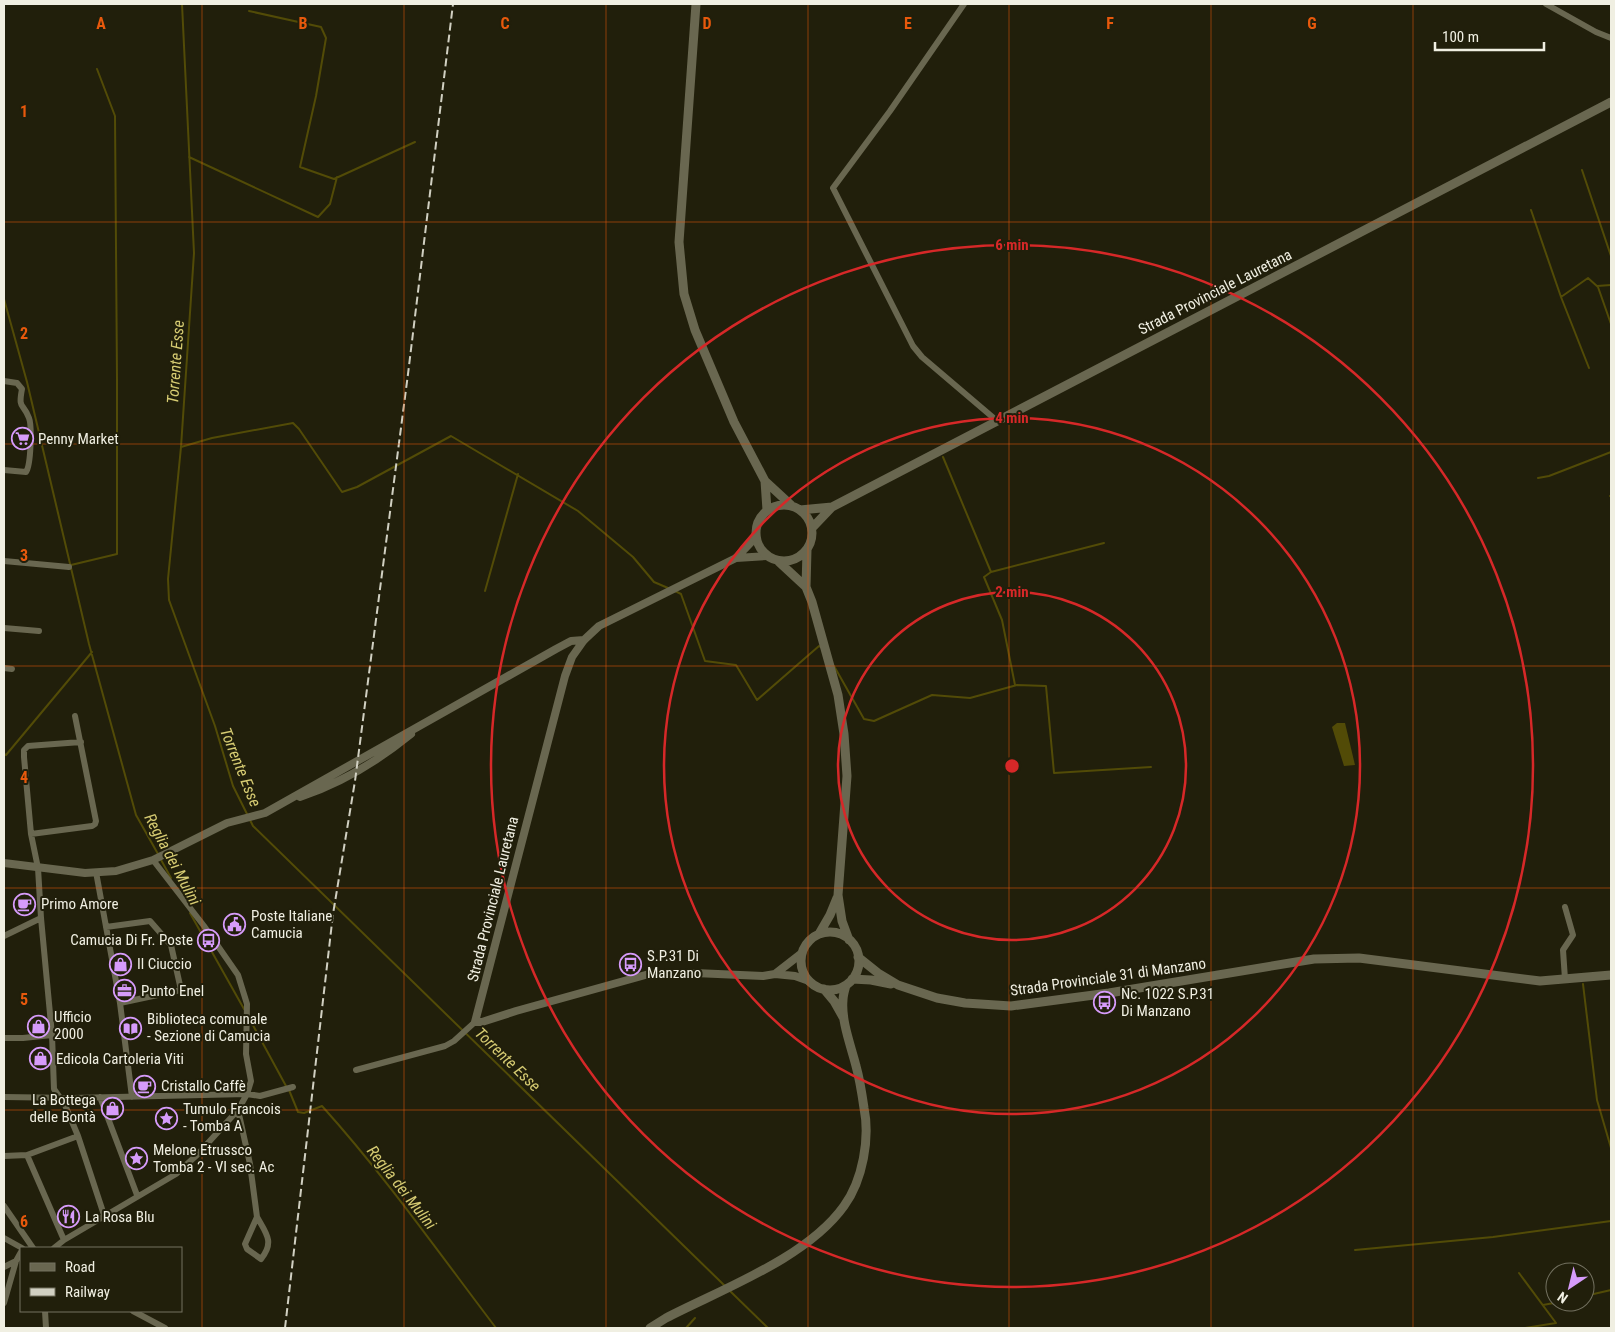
<svg xmlns="http://www.w3.org/2000/svg" width="1615" height="1332" font-family="'Roboto Condensed',sans-serif">
	<rect width="100%" height="100%" fill="#211f0b"/>
	<!-- water -->
	<path fill="#524b07" d="M1337,723H1345L1355,765L1344,766L1332,727Z"/>
	<g fill="none" stroke-linecap="round" stroke-linejoin="round">
		<!-- stream -->
		<path stroke="#524b07" stroke-width="2" d="M182,4L194,253L181,447L168,579L169,600L215,726L233,786L248,816
			M249,11L321,27L326,38L316,96L300,167L334,179L415,142
			M189,157L318,217L330,204L337,177
			M1582,170L1611,256
			M1531,210L1561,297L1589,368
			M1597,286L1611,285
			M1561,297L1588,278L1598,287L1611,324
			M4,299L27,382L89,644L136,815L158,854
			M181,447L212,438L293,423L299,429L342,492L357,487L451,436L578,511L633,557L654,582L668,588
			M943,457L991,572
			M1538,478L1549,476L1611,452
			M1610,496H1611
			M71,565L117,554V379L115,116L97,69
			M485,591L518,474
			M675,591L681,594L705,661L736,665L757,700L819,646L822,648
			M834,666L864,719L874,721L932,695L970,698L1017,685L1046,686L1054,773L1151,767
			M1015,685L1002,620L984,577L991,572L1104,543
			M4,754L6,755L92,652
			M250,820L253,826L725,1286
			M160,858L171,878
			M190,913L244,1009
			M1583,984L1597,1100L1611,1148
			M249,1018L286,1086
			M289,1090L298,1112L304,1113L322,1106C385,1176 439,1253 496,1328
			M1355,1250L1493,1237L1611,1221
			M1519,1273L1556,1323L1525,1328
			M730,1291L768,1328
			M1585,1296L1611,1290
			M1543,1305L1559,1302
			M686,1328L695,1318"/>
		<!-- minor -->
		<path stroke="#696750" stroke-width="6" d="M964,4L890,111L833,188L913,346L922,357L996,420
			M1546,4L1596,32L1611,38
			M4,381L17,383L22,389C18,410 23,402 29,418C32,426 31,465 26,472L4,470
			M4,561L69,567
			M4,628L39,631
			M4,668L12,669
			M81,742L28,746L24,750V757L31,834L38,868L41,918L52,1035L54,1089L65,1105L78,1136L104,1215
			M31,834L92,826L95,824L96,821L75,716
			M96,872L120,1003L132,1097
			M106,927L150,921L171,945L181,990L120,1003
			M4,936L41,918
			M1565,979L1563,950L1573,935L1565,907
			M4,1038H23L52,1035
			M356,1070L445,1046L454,1041L475,1022
			M4,1097L72,1098L247,1094L260,1096L293,1087
			M100,1097L137,1195
			M238,1110L250,1164L257,1217L245,1244L247,1249L261,1259C275,1242 266,1233 257,1217
			M27,1155L64,1240
			M4,1156L27,1155L78,1136
			M4,1206L33,1248
			M4,1238L22,1248
			M54,1248L64,1240L176,1174L197,1155L238,1110L247,1094L251,1081L246,1054L247,1004L238,975L204,926L153,860
			M4,1267L16,1261
			M4,1303L16,1261L21,1252
			M45,1311L46,1328
			M133,1311L165,1328"/>
		<!-- tertiary -->
		<path stroke="#696750" stroke-width="8" d="M755,538L736,558L599,626L584,640L572,657L565,676L475,1022H482L516,1011L649,974L695,973L763,976L775,974L795,976L809,981
			M736,558L767,556
			M300,797C339,784 379,760 411,734
			M4,863L85,873L116,871L153,860L227,823L265,813L556,649L571,641L584,640
			M775,974L802,953"/>
		<!-- secondary -->
		<path stroke="#696750" stroke-width="9" d="M696,4L679,242L684,294L695,330L734,422L765,481L791,505
			M765,481L767,510
			M756 533a28 28 0 1 1 56 0a28 28 0 1 1-56 0Z
			M800,510L832,507
			M812,528L832,507L1611,102
			M807,550L806,587L812,602L838,695L844,734L847,776L838,895L842,921L849,940
			M779,562L806,587
			M801 961a29 29 0 1 1 58 0a29 29 0 1 1-58 0Z
			M819,934L830,915L837,898
			M858,957L878,973L898,985L937,998L965,1003L1011,1006L1109,993L1314,959L1359,958L1540,981L1611,975
			M852,979L871,980L891,984
			M824,989L834,1001L843,1017
			M650,1328L666,1318C722,1289 807,1258 844,1206C863,1180 870,1138 864,1108C862,1094 860,1080 856,1066C851,1046 841,1021 843,1000C843,995 845,989 846,985"/>
		<!-- rail -->
		<path stroke="#d1d0c2" stroke-width="2" stroke-dasharray="8 4" stroke-linecap="butt" d="M285,1328L333,914L355,781L408,374L453,4"/>
	</g>
	<!-- grid -->
	<path fill="none" stroke="#e8590c" stroke-width="1" stroke-opacity="0.55" d="M202,4V1328M404,4V1328M606,4V1328M808,4V1328M1009,4V1328M1211,4V1328M1413,4V1328M4,222H1611M4,444H1611M4,666H1611M4,888H1611M4,1110H1611"/>
	<!-- distance rings -->
	<g fill="none" stroke="#d62828" stroke-width="2.5">
		<circle cx="1012" cy="766" r="174"/>
		<circle cx="1012" cy="766" r="348"/>
		<circle cx="1012" cy="766" r="521"/>
	</g>
	<!-- icons -->
	<defs>
		<symbol id="supermarket-ring" viewBox="-11 -11 22 22"><circle r="9.5" fill="#211f0b" stroke="#d69bfa" stroke-width="1.5"/><path d="M-6-5.5h2.5l.6 2H6L4.5 2H-2.5L-4.4-4H-6ZM-1.5 3.2a1.3 1.3 0 1 0 .1 0ZM3 3.2a1.3 1.3 0 1 0 .1 0Z" fill="#d69bfa"/></symbol>
		<symbol id="cafe-ring" viewBox="-11 -11 22 22"><circle r="9.5" fill="#211f0b" stroke="#d69bfa" stroke-width="1.5"/><path d="M-5.5-4.5H6V0H3Q3 3.5 0 3.5H-2.5Q-5.5 3.5-5.5 0ZM3-3.2v2h1.7v-2ZM-6 4.5H4V6H-6Z" fill="#d69bfa"/></symbol>
		<symbol id="civic-ring" viewBox="-11 -11 22 22"><circle r="9.5" fill="#211f0b" stroke="#d69bfa" stroke-width="1.5"/><path d="M-.6-6.5H3V-4.5H.6V-3L4-1V1h2V6H-6V1h2V-1L-.6-3ZM-1.2 2.5V6h2.4V2.5Z" fill="#d69bfa"/></symbol>
		<symbol id="bus-ring" viewBox="-11 -11 22 22"><circle r="9.5" fill="#211f0b" stroke="#d69bfa" stroke-width="1.5"/><path d="M-5-6H5V4H4V6H2V4H-2V6H-4V4H-5ZM-3.5-4V0h7V-4ZM-3.5 1.2v1.5H-2V1.2ZM2 1.2v1.5H3.5V1.2Z" fill="#d69bfa"/></symbol>
		<symbol id="shop-ring" viewBox="-11 -11 22 22"><circle r="9.5" fill="#211f0b" stroke="#d69bfa" stroke-width="1.5"/><path d="M-5-2.5h2.3a2.7 3.5 0 0 1 5.4 0H5L5.5 6h-11ZM-1.5-2.5h3a1.5 2.3 0 0 0-3 0Z" fill="#d69bfa"/></symbol>
		<symbol id="office-ring" viewBox="-11 -11 22 22"><circle r="9.5" fill="#211f0b" stroke="#d69bfa" stroke-width="1.5"/><path d="M-6-3h4V-5.5h4V-3h4V5H-6ZM-1-4.5V-3h2v-1.5ZM-6 0V1H6V0Z" fill="#d69bfa"/></symbol>
		<symbol id="library-ring" viewBox="-11 -11 22 22"><circle r="9.5" fill="#211f0b" stroke="#d69bfa" stroke-width="1.5"/><path d="M-6-4Q-3-5.5-.7-3.5V5Q-3 3-6 4ZM6-4Q3-5.5 .7-3.5V5Q3 3 6 4Z" fill="#d69bfa"/></symbol>
		<symbol id="sight-ring" viewBox="-11 -11 22 22"><circle r="9.5" fill="#211f0b" stroke="#d69bfa" stroke-width="1.5"/><path d="M0-6L1.8-2.2L6-1.7L2.9 1.2L3.7 5.4L0 3.3L-3.7 5.4L-2.9 1.2L-6-1.7L-1.8-2.2Z" fill="#d69bfa"/></symbol>
		<symbol id="restaurant-ring" viewBox="-11 -11 22 22"><circle r="9.5" fill="#211f0b" stroke="#d69bfa" stroke-width="1.5"/><path d="M-5-6h1v4h1v-4h1v4h1v-4h1v5L-1.5 .5V6h-2V.5L-5-1ZM5-6V6H3V1.5H1.5Q1.5-4 5-6Z" fill="#d69bfa"/></symbol>
	</defs>
	<g fill-rule="evenodd">
		<use href="#supermarket-ring" x="10" y="426" width="25" height="25"/>
		<use href="#cafe-ring" x="12" y="892" width="25" height="25"/>
		<use href="#civic-ring" x="222" y="912" width="25" height="25"/>
		<use href="#bus-ring" x="196" y="928" width="25" height="25"/>
		<use href="#shop-ring" x="108" y="952" width="25" height="25"/>
		<use href="#bus-ring" x="618" y="952" width="25" height="25"/>
		<use href="#office-ring" x="112" y="978" width="25" height="25"/>
		<use href="#bus-ring" x="1092" y="990" width="25" height="25"/>
		<use href="#shop-ring" x="26" y="1014" width="25" height="25"/>
		<use href="#library-ring" x="118" y="1016" width="25" height="25"/>
		<use href="#shop-ring" x="28" y="1046" width="25" height="25"/>
		<use href="#cafe-ring" x="132" y="1074" width="25" height="25"/>
		<use href="#shop-ring" x="100" y="1096" width="25" height="25"/>
		<use href="#sight-ring" x="154" y="1106" width="25" height="25"/>
		<use href="#sight-ring" x="124" y="1146" width="25" height="25"/>
		<use href="#restaurant-ring" x="56" y="1204" width="25" height="25"/>
	</g>
	<g text-anchor="middle" stroke-width="4" stroke-linejoin="round" paint-order="stroke">
		<!-- street labels -->
		<g font-size="15" fill="#f0efe2" stroke="#211f0b">
			<text transform="translate(1215 292) rotate(-27)" y="5">Strada Provinciale Lauretana</text>
			<text transform="translate(493 899) rotate(-76)" y="5">Strada Provinciale Lauretana</text>
			<text transform="translate(1108 977) rotate(-8)" y="5">Strada Provinciale 31 di Manzano</text>
		</g>
		<!-- poi labels -->
		<g font-size="15" fill="#f0efe2" stroke="#211f0b" text-anchor="start">
			<text x="38" y="444">Penny Market</text>
			<text x="41" y="909">Primo Amore</text>
			<text x="251" y="921">Poste Italiane<tspan x="251" dy="17">Camucia</tspan></text>
			<text x="193" y="945" text-anchor="end">Camucia Di Fr. Poste</text>
			<text x="647" y="961">S.P.31 Di<tspan x="647" dy="17">Manzano</tspan></text>
			<text x="137" y="969">Il Ciuccio</text>
			<text x="141" y="996">Punto Enel</text>
			<text x="1121" y="999">Nc. 1022 S.P.31<tspan x="1121" dy="17">Di Manzano</tspan></text>
			<text x="54" y="1022">Ufficio<tspan x="54" dy="17">2000</tspan></text>
			<text x="147" y="1024">Biblioteca comunale<tspan x="147" dy="17">- Sezione di Camucia</tspan></text>
			<text x="56" y="1064">Edicola Cartoleria Viti</text>
			<text x="161" y="1091">Cristallo Caffè</text>
			<text x="96" y="1105" text-anchor="end">La Bottega<tspan x="96" dy="17">delle Bontà</tspan></text>
			<text x="183" y="1114">Tumulo Francois<tspan x="183" dy="17">- Tomba A</tspan></text>
			<text x="153" y="1155">Melone Etrussco<tspan x="153" dy="17">Tomba 2 - VI sec. Ac</tspan></text>
			<text x="85" y="1222">La Rosa Blu</text>
		</g>
		<!-- water labels -->
		<g font-size="16" font-style="italic" fill="#d6cb72" stroke="#211f0b">
			<text transform="translate(175 362) rotate(-86)" y="6">Torrente Esse</text>
			<text transform="translate(241 767) rotate(68)" y="6">Torrente Esse</text>
			<text transform="translate(173 859) rotate(62)" y="6">Reglia dei Mulini</text>
			<text transform="translate(508 1059) rotate(44)" y="6">Torrente Esse</text>
			<text transform="translate(402 1187) rotate(52)" y="6">Reglia dei Mulini</text>
		</g>
	</g>
	<g font-size="16" text-anchor="middle" font-weight="bold" fill="#e8590c" stroke="#211f0b" stroke-width="4" stroke-linejoin="round" paint-order="stroke">
		<text x="101" y="29">A</text>
		<text x="303" y="29">B</text>
		<text x="505" y="29">C</text>
		<text x="707" y="29">D</text>
		<text x="908" y="29">E</text>
		<text x="1110" y="29">F</text>
		<text x="1312" y="29">G</text>
		<text x="24" y="117">1</text>
		<text x="24" y="339">2</text>
		<text x="24" y="561">3</text>
		<text x="24" y="783">4</text>
		<text x="24" y="1005">5</text>
		<text x="24" y="1227">6</text>
	</g>
	<circle cx="1012" cy="766" r="8" fill="#d62828" stroke="#211f0b" stroke-width="2.5"/>
	<g font-size="15" text-anchor="middle" font-weight="bold" fill="#d62828" stroke="#211f0b" stroke-width="4" stroke-linejoin="round" paint-order="stroke">
		<text x="1012" y="250">6 min</text>
		<text x="1012" y="423">4 min</text>
		<text x="1012" y="597">2 min</text>
	</g>
	<!-- border -->
	<rect width="1615" height="1332" fill="none" stroke="#f0efe2" stroke-width="10"/>
	<!-- legend -->
	<rect x="20" y="1247" width="162" height="65" fill="#211f0b" stroke="#747261"/>
	<rect x="30" y="1263" width="25" height="8" fill="#696750" stroke="#747261"/>
	<text x="65" y="1272" font-size="15" fill="#f0efe2">Road</text>
	<rect x="30" y="1288" width="25" height="8" fill="#d1d0c2" stroke="#747261"/>
	<text x="65" y="1297" font-size="15" fill="#f0efe2">Railway</text>
	<!-- north arrow -->
	<g transform="translate(1570 1287) rotate(215)"><circle r="24" fill="#211f0b" stroke="#747261"/>
	<path d="M0-4L9 19L0 12L-9 19Z" fill="#d69bfa"/>
	<text y="-8" font-size="14" font-weight="bold" text-anchor="middle" fill="#f0efe2">N</text>
	</g>
	<!-- scale -->
	<path d="M1435 42v8h109v-8" fill="none" stroke="#f0efe2" stroke-width="2.5"/>
	<text x="1442" y="42" font-size="15" fill="#f0efe2" stroke="#211f0b" stroke-width="4" paint-order="stroke">100 m</text>
</svg>
